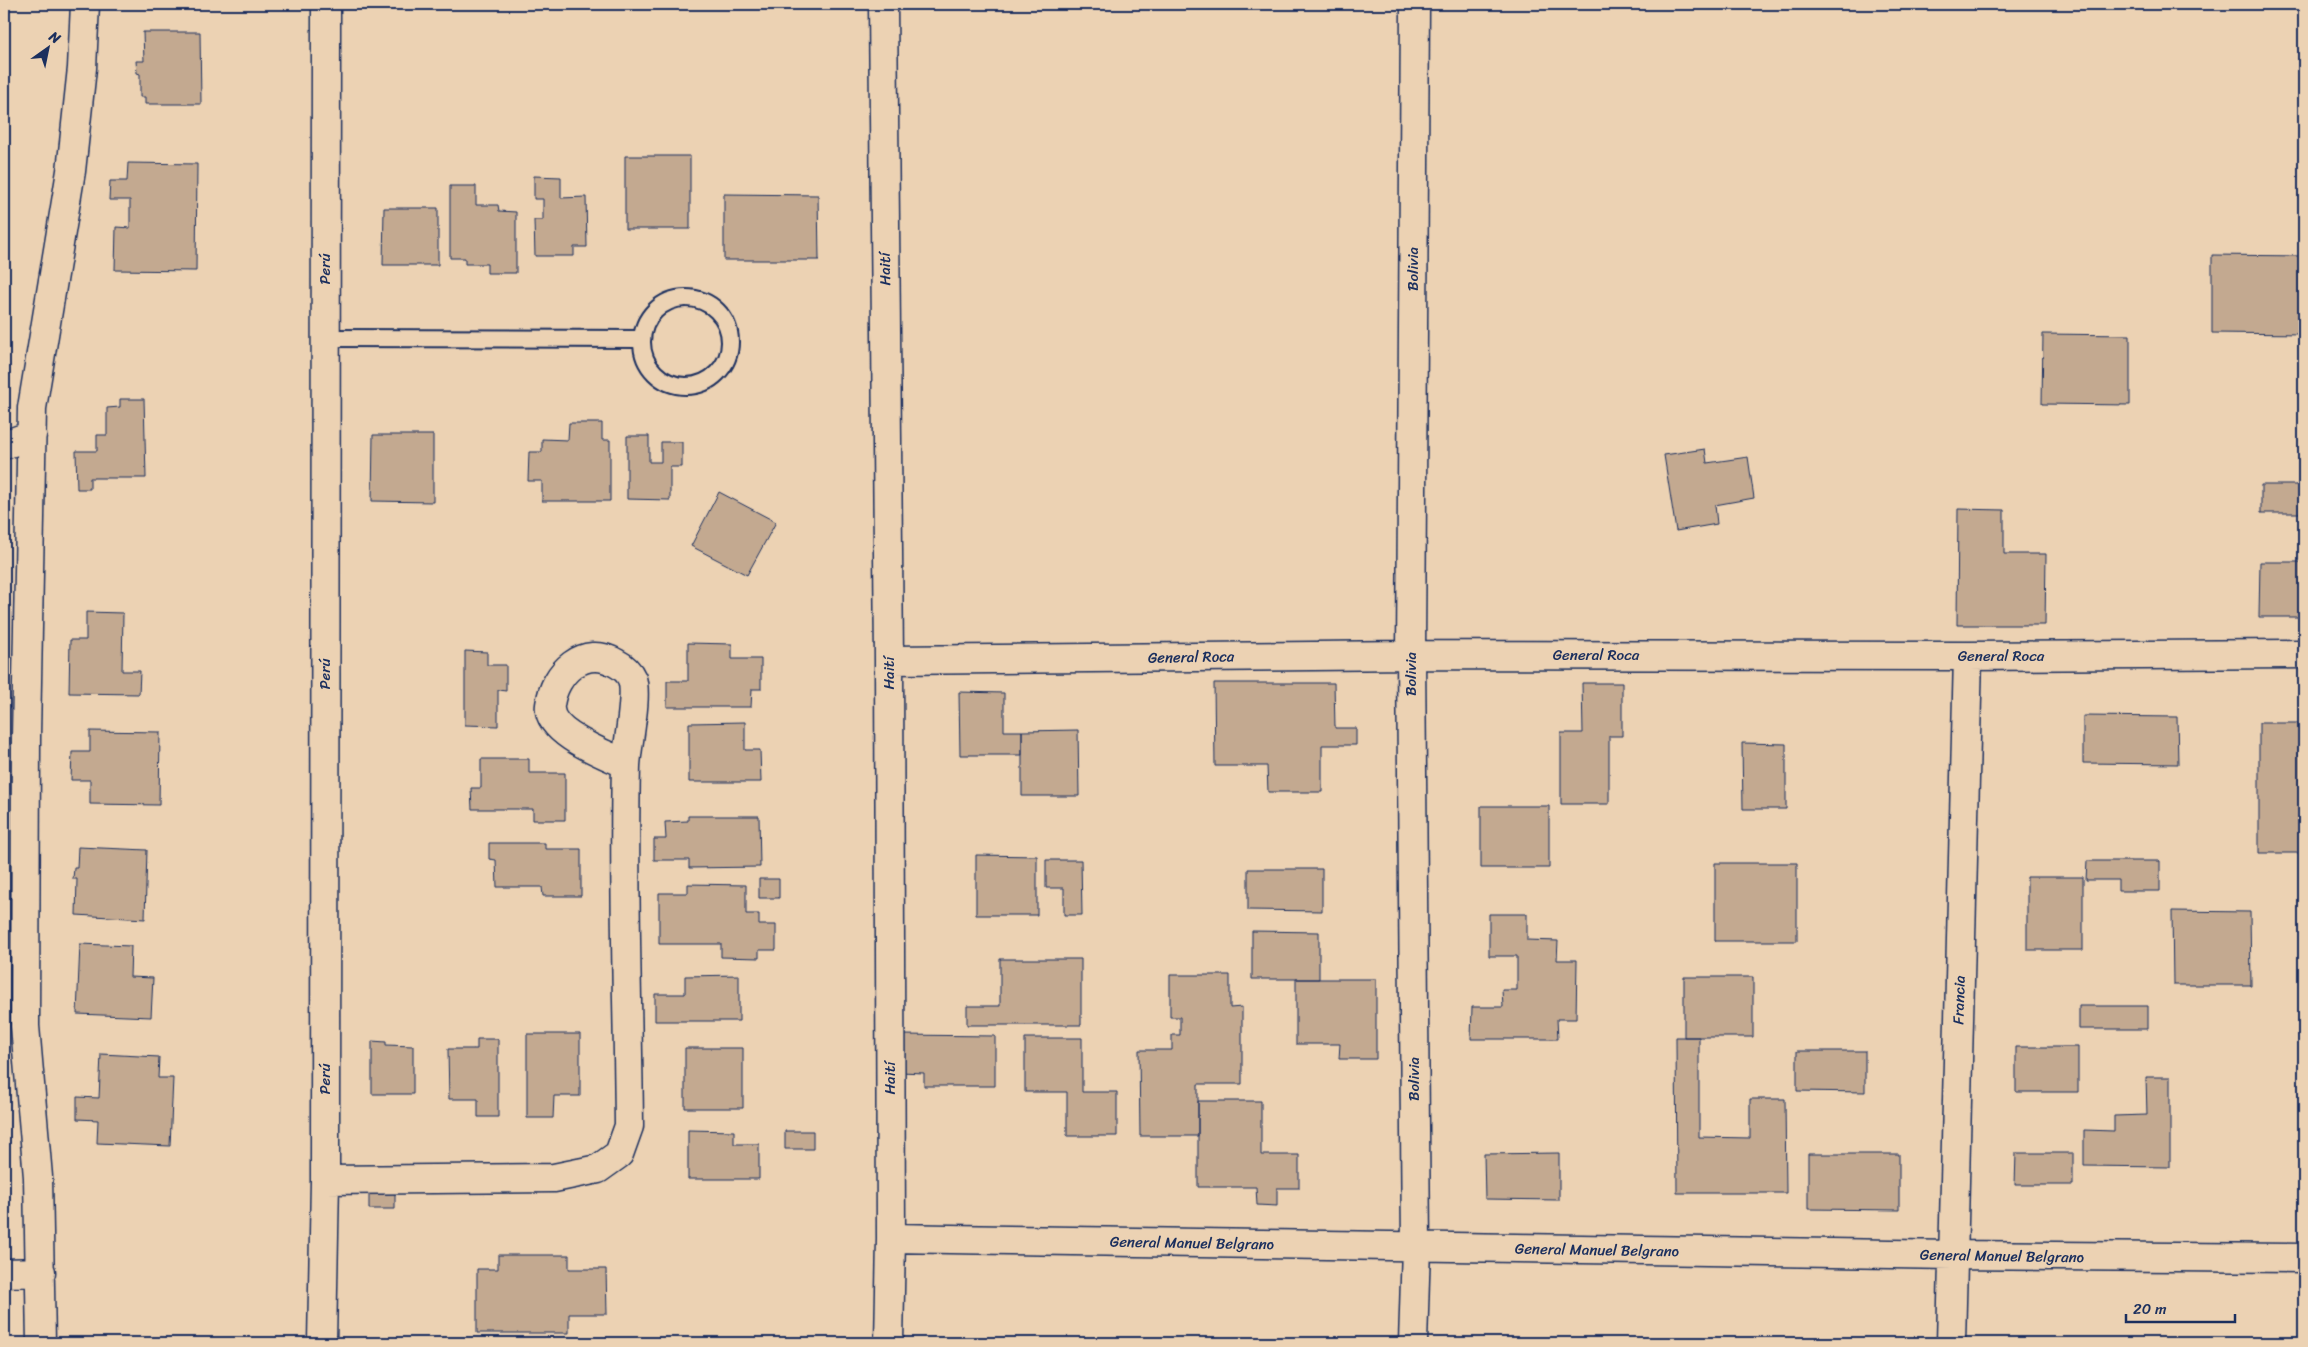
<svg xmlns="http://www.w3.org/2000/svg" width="2308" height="1347" font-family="Sriracha,sans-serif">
	<rect width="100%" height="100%" fill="#ecd2b3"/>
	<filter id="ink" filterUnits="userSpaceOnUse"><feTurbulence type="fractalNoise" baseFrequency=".02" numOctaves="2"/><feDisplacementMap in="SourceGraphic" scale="10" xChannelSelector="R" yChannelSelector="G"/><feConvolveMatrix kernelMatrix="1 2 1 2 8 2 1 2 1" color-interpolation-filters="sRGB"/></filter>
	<g filter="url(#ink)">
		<!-- building -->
		<path fill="#c3a990" stroke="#1b2f5e" d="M143,32H200L201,104H145V97H140V74L137,73L136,61H144Z
			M625,156H690V229H625Z
			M128,163L197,164L196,271L115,270L116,227L130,228V200H109L110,181H127Z
			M534,176L561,177V198L586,197L587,247H574V256H535L534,220H543V199H534Z
			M450,186H476V205H498L499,211L516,212V273H487V264H465V258H450Z
			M724,194L818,195L819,260H724Z
			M384,208H438V265H383Z
			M2212,255L2304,256V334L2212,333Z
			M2043,334L2130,335V405L2042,404Z
			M120,399H144L146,478H90V489H77L76,451H97V435H107V408L120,407Z
			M569,423H602V440H610V501H542V481H528L529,452H542V439L568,440Z
			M373,435H433V502L372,501Z
			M627,436H649V462H661V442H682V467H670V500L627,499Z
			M1705,449L1707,463L1748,457L1754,498L1715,505L1717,524L1676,531L1664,455Z
			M2261,485H2304V513H2261Z
			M719,492L776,522L747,575L691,546Z
			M1958,509L2004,510V554H2046L2045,625H1957Z
			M2260,562H2304V617H2259Z
			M86,612L123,613L122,671H140L139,694L69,693L70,640H86Z
			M688,643L732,644V659H761V689H752L751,707H667V681H688Z
			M465,651L487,652V665H506V691L498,690V726L465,725Z
			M1214,683H1334L1335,728H1356V745H1322V792H1268L1267,766H1215Z
			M1582,683H1622V736H1609V804H1561V733H1583Z
			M959,692L1004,693V731H1022V755H960Z
			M2083,716L2177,717L2178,764L2083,763Z
			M745,722V750H760L761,782H689V723Z
			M2259,723H2304V853H2259Z
			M1078,730L1079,796H1022V731Z
			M90,731L160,732L159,805L90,804V780H71L72,752H90Z
			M1742,743L1786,744V809H1743Z
			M481,759H529V773H565V820H533V809H472L471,788H481Z
			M1481,806H1549V868H1481Z
			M688,816H759L760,867L689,868V860H654V839H666L665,822L688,821Z
			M489,843H545V849H581V896H543L542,887H497L496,860L489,859Z
			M78,847L147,850L145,919L76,915L77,879H73L74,868H77Z
			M976,855L1037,856V915H976Z
			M1046,860H1081L1082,915H1064V888H1046Z
			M2087,861H2160V891H2118V880H2086Z
			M1715,863H1797V941H1715Z
			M1248,869H1322V911L1248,910Z
			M2027,877H2083V950H2027Z
			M759,879H779V898H759Z
			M688,884L746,885V914H759V925H776V950H759V958L721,957V944H659V893H688Z
			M2172,911L2250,912L2251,985H2173Z
			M1489,914H1527V940L1558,941L1557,960H1577L1576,1019H1557L1558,1039H1471L1472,1007H1503L1502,990H1517V956H1489Z
			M1252,931L1319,932V979H1252Z
			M80,944L131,946L130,977L153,978L151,1017L77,1014Z
			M1000,959H1081V1025H967V1006H1000Z
			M739,975V1021H655V994H685V976Z
			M1170,975H1230V1008L1242,1007V1084H1198V1136H1140L1139,1050H1172V1035H1180V1017H1170Z
			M1684,977H1753V1037H1684Z
			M1296,979H1376V1059H1339L1340,1044H1296Z
			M2079,1006H2148V1029H2079Z
			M527,1034H580V1096H554L553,1118H527Z
			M900,1035L995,1036V1086H924V1073L900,1072Z
			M1676,1037H1699V1137L1750,1138V1099H1785L1786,1193H1677Z
			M1025,1038H1082V1092H1117V1136H1067V1092H1025Z
			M477,1039H498V1117H478V1099H449L448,1049H477Z
			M372,1041L386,1042V1045L413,1046V1094H372Z
			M2016,1047H2078V1092H2016Z
			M685,1048H743V1108H685Z
			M1797,1051H1865V1092L1797,1091Z
			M101,1054L159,1057L158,1078H173L170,1146L97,1143L98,1120L77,1119V1097L99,1098Z
			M2146,1077H2170V1167L2084,1166V1130L2114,1131V1116L2147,1115Z
			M1198,1101H1261V1155H1299V1188H1277V1206L1257,1205L1256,1187H1198Z
			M688,1130L734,1131V1144H759V1179H688Z
			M785,1131H813V1149H785Z
			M1559,1153V1200L1485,1199L1484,1154Z
			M2016,1153H2073V1185H2015Z
			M1808,1154H1899V1210L1808,1209Z
			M369,1187H395V1209H369Z
			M498,1255H569V1269H606L607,1314H569V1333H477V1269H498Z"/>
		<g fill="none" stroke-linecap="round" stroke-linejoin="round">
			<defs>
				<path id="lane" d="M642 342a44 44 0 1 1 88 0a44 44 0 1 1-88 0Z
					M325,338L641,339"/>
				<path id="street" d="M883,4L889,660L891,1238L889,1343
					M4,445L32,435
					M889,660L1411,655L1968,656L2304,654
					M325,1180L554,1178L598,1169L619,1154L629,1126C628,1006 623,885 626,766C627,745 638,696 632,679C629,672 622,666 616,663C584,644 554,673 550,705C546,733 605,754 626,764
					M891,1238L1952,1255L2304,1258
					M4,1273L41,1272
					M41,1343L38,1177L25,1026L26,737L32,408L71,171L82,68L85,4
					M322,1343L325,1180L326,4
					M1413,1343L1416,1247L1411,655L1415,4
					M1951,1343L1968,656"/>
			</defs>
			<!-- lane casing -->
			<use href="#lane" stroke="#1b2f5e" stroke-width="20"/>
			<!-- street casing -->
			<use href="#street" stroke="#1b2f5e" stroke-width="31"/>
			<!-- lane -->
			<use href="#lane" stroke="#ecd2b3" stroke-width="16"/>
			<!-- street -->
			<use href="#street" stroke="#ecd2b3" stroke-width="28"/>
		</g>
	</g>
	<g text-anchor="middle" stroke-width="4.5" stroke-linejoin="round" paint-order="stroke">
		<!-- street labels -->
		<g font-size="15" fill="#1b2f5e" stroke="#ecd2b3">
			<text transform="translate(325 269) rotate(-90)" y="5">Perú</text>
			<text transform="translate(885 269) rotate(-91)" y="5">Haití</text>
			<text transform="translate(1413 269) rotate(-90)" y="5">Bolivia</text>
			<text x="1596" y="660">General Roca</text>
			<text x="2001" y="661">General Roca</text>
			<text transform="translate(1191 657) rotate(-1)" y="5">General Roca</text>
			<text transform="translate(889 673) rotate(-90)" y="5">Haití</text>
			<text transform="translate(325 674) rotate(-90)" y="5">Perú</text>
			<text transform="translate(1411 674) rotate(-90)" y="5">Bolivia</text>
			<text transform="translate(1959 1000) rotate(-88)" y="5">Francia</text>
			<text transform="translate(890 1078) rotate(-90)" y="5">Haití</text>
			<text transform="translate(325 1079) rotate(-90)" y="5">Perú</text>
			<text transform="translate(1414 1079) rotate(-90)" y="5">Bolivia</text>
			<text transform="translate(1192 1243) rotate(1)" y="5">General Manuel Belgrano</text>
			<text transform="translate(1597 1250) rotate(1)" y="5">General Manuel Belgrano</text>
			<text transform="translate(2002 1256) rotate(1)" y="5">General Manuel Belgrano</text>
		</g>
	</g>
	<!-- margin -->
	<rect width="2308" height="1347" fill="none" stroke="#ecd2b3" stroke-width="20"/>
	<rect x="10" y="10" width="2288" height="1327" fill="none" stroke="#1b2f5e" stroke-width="2" filter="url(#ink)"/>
	<!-- north arrow -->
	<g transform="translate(48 48) rotate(33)" stroke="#ecd2b3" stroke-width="4" paint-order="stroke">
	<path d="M0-4L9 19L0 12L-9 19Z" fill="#1b2f5e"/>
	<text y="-8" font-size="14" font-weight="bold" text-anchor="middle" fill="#1b2f5e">N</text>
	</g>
	<!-- scale -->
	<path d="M2126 1314v8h109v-8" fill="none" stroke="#1b2f5e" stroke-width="2.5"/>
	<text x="2133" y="1314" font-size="15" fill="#1b2f5e" stroke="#ecd2b3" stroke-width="4" paint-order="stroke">20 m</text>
</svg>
